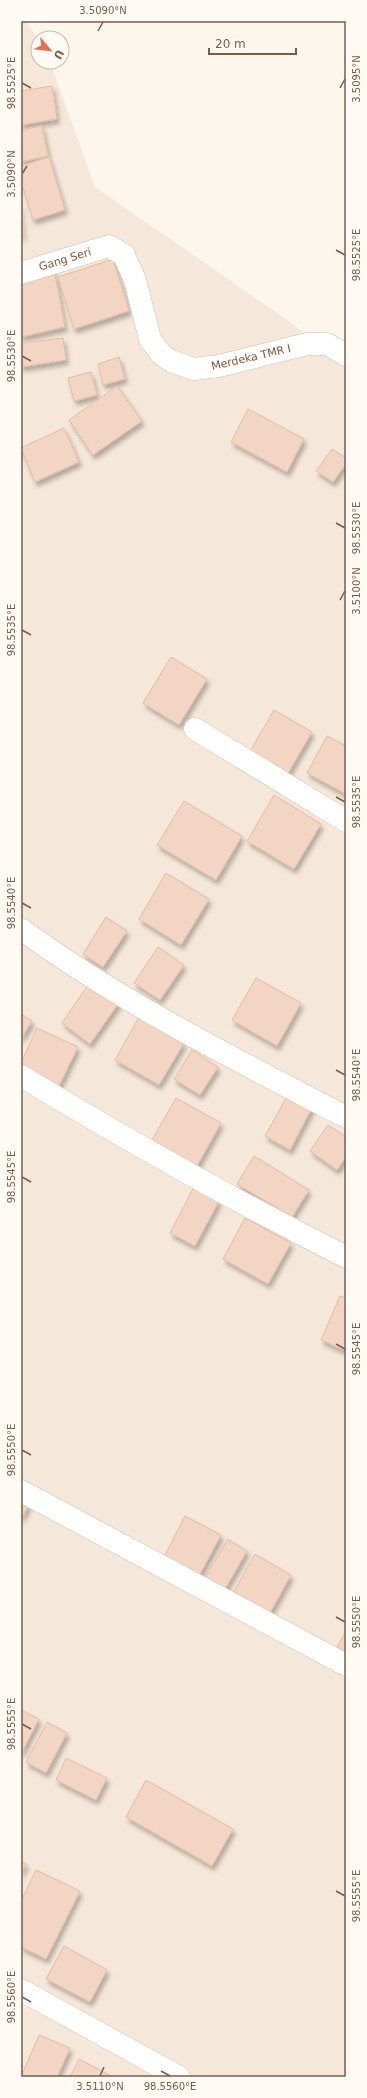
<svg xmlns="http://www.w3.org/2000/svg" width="367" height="2098" font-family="'DejaVu Sans',sans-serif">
	<defs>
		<filter id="shadow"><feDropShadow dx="2.5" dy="4.5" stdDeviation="2" flood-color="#0004"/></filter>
	</defs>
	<rect width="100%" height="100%" fill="#fdf6ec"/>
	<!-- residential -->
	<path fill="#f5e8da" d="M21,21H26L38,40V62H50L95,187L286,319L346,364V2077H21Z"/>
	<!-- building -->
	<path fill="#f3d5c3" stroke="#e6bba3" filter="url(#shadow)" d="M52,86L57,119L21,125V91Z
		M42,126L48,156L21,162V130Z
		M49,157L65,210L33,220L21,181V166Z
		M21,204L23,236H21Z
		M113,259L129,311L74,329L58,277Z
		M54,270L65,327L21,337V276Z
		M63,338L66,360L21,367V343Z
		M119,357L125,379L103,385L98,364Z
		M91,372L97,395L74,401L68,378Z
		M117,386L142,421L93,455L69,420Z
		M248,409L304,439L287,472L231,442Z
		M64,428L79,462L35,482L21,448Z
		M332,449L346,458V464L333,482L316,471Z
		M171,657L207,679L179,725L143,703Z
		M274,710L312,732L287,775L249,753Z
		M327,736L346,746V794L307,773Z
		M274,795L321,824L294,869L247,841Z
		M184,801L242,836L216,880L157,845Z
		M166,873L209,899L181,945L139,919Z
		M106,917L127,931L103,967L83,954Z
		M158,947L184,965L160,1000L134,983Z
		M256,978L301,1003L277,1046L232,1020Z
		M90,982L119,1003L90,1044L62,1023Z
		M21,1014L32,1021L21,1039Z
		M139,1017L184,1043L159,1085L115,1060Z
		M37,1028L78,1047L59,1086L21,1067V1063Z
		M192,1050L218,1067L200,1095L174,1079Z
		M289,1093L313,1106L290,1150L265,1136Z
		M176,1098L221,1123L197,1166L152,1140Z
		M328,1125L346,1137V1157L337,1170L310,1151Z
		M254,1156L309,1190L292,1217L237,1184Z
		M194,1187L219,1201L195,1246L170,1233Z
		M245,1218L291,1243L268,1284L223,1259Z
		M340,1296L346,1298V1351L321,1340Z
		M21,1501L29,1505L21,1519Z
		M185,1516L221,1535L199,1576L164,1557Z
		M228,1539L247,1551L225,1589L205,1578Z
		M255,1554L291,1575L270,1613L233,1593Z
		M346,1631V1652L337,1647Z
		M21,1710L39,1719L21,1754Z
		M47,1722L67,1733L46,1773L26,1762Z
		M66,1758L107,1778L96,1800L56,1780Z
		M146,1780L233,1829L212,1866L126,1817Z
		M21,1861L26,1864L21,1874Z
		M36,1870L80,1891L46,1959L21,1947V1901Z
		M64,1946L107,1970L90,2002L46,1979Z
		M39,2035L70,2048L57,2077H21Z
		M79,2059L113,2077H70Z"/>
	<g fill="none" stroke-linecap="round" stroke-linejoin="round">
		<defs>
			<path id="minor" d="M21,273L109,246L124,255L135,280L150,339L161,354L171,361L194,369L219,366L307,344H327L346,355
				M195,729L346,821
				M21,929C122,1003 235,1059 346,1117
				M21,1076C127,1140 235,1201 346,1257
				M21,1491L346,1665
				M21,1990L179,2077"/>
		</defs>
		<!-- minor casing -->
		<use href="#minor" stroke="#d1beb0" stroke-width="23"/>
		<!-- minor -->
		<use href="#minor" stroke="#fff" stroke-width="22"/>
	</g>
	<!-- ticks -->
	<path fill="none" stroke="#7a5c4d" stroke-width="1.5" d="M98,31L103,22M22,83L31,88M340,88L345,79M22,174L27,166M336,250L345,255M22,356L31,361M336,523L345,528M340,600L345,591M22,630L31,635M336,797L345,802M22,903L31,908M336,1070L345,1075M22,1177L31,1182M336,1344L345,1349M22,1450L31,1455M336,1617L345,1622M22,1724L31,1729M336,1891L345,1896M22,1997L31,2002M161,2071L170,2076M100,2076L104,2067"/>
	<g text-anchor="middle" stroke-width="3" stroke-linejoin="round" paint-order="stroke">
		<!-- street labels -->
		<g font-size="11" fill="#7a5c4d" stroke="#fffaf3">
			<text transform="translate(65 259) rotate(-17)" y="4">Gang Seri</text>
			<text transform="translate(251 357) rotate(-13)" y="4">Merdeka TMR I</text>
		</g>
	</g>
	<!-- border -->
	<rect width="367" height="2098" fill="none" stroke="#fffaf3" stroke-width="44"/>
	<!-- north arrow -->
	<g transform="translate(50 50) rotate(118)"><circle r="19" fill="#fffaf3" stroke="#cabbb1"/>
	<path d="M0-3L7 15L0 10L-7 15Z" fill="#e76f51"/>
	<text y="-6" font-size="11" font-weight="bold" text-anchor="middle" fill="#7a5c4d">U</text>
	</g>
	<!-- scale -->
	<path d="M209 48v6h87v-6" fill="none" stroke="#7a5c4d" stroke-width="2"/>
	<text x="215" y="48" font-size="12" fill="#7a5c4d" stroke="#fffaf3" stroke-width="3" paint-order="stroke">20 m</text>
	<rect x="22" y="22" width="323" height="2054" fill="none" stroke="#7a5c4d" stroke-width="1.5"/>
	<g font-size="10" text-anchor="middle" fill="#7a5c4d">
		<text x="103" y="14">3.5090°N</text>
		<text transform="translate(356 79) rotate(-90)" y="4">3.5095°N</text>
		<text transform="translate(11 83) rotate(-90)" y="4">98.5525°E</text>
		<text transform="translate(11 174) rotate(-90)" y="4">3.5090°N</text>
		<text transform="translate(356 255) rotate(-90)" y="4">98.5525°E</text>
		<text transform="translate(11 356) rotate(-90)" y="4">98.5530°E</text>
		<text transform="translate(356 528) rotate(-90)" y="4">98.5530°E</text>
		<text transform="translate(356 591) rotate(-90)" y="4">3.5100°N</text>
		<text transform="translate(11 630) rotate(-90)" y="4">98.5535°E</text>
		<text transform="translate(356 802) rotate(-90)" y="4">98.5535°E</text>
		<text transform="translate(11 903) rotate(-90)" y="4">98.5540°E</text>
		<text transform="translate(356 1075) rotate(-90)" y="4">98.5540°E</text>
		<text transform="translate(11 1177) rotate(-90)" y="4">98.5545°E</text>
		<text transform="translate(356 1349) rotate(-90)" y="4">98.5545°E</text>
		<text transform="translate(11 1450) rotate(-90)" y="4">98.5550°E</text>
		<text transform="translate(356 1622) rotate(-90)" y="4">98.5550°E</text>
		<text transform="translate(11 1724) rotate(-90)" y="4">98.5555°E</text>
		<text transform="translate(356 1896) rotate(-90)" y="4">98.5555°E</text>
		<text transform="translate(11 1997) rotate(-90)" y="4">98.5560°E</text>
		<text x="100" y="2090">3.5110°N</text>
		<text x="170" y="2090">98.5560°E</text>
	</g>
</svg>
